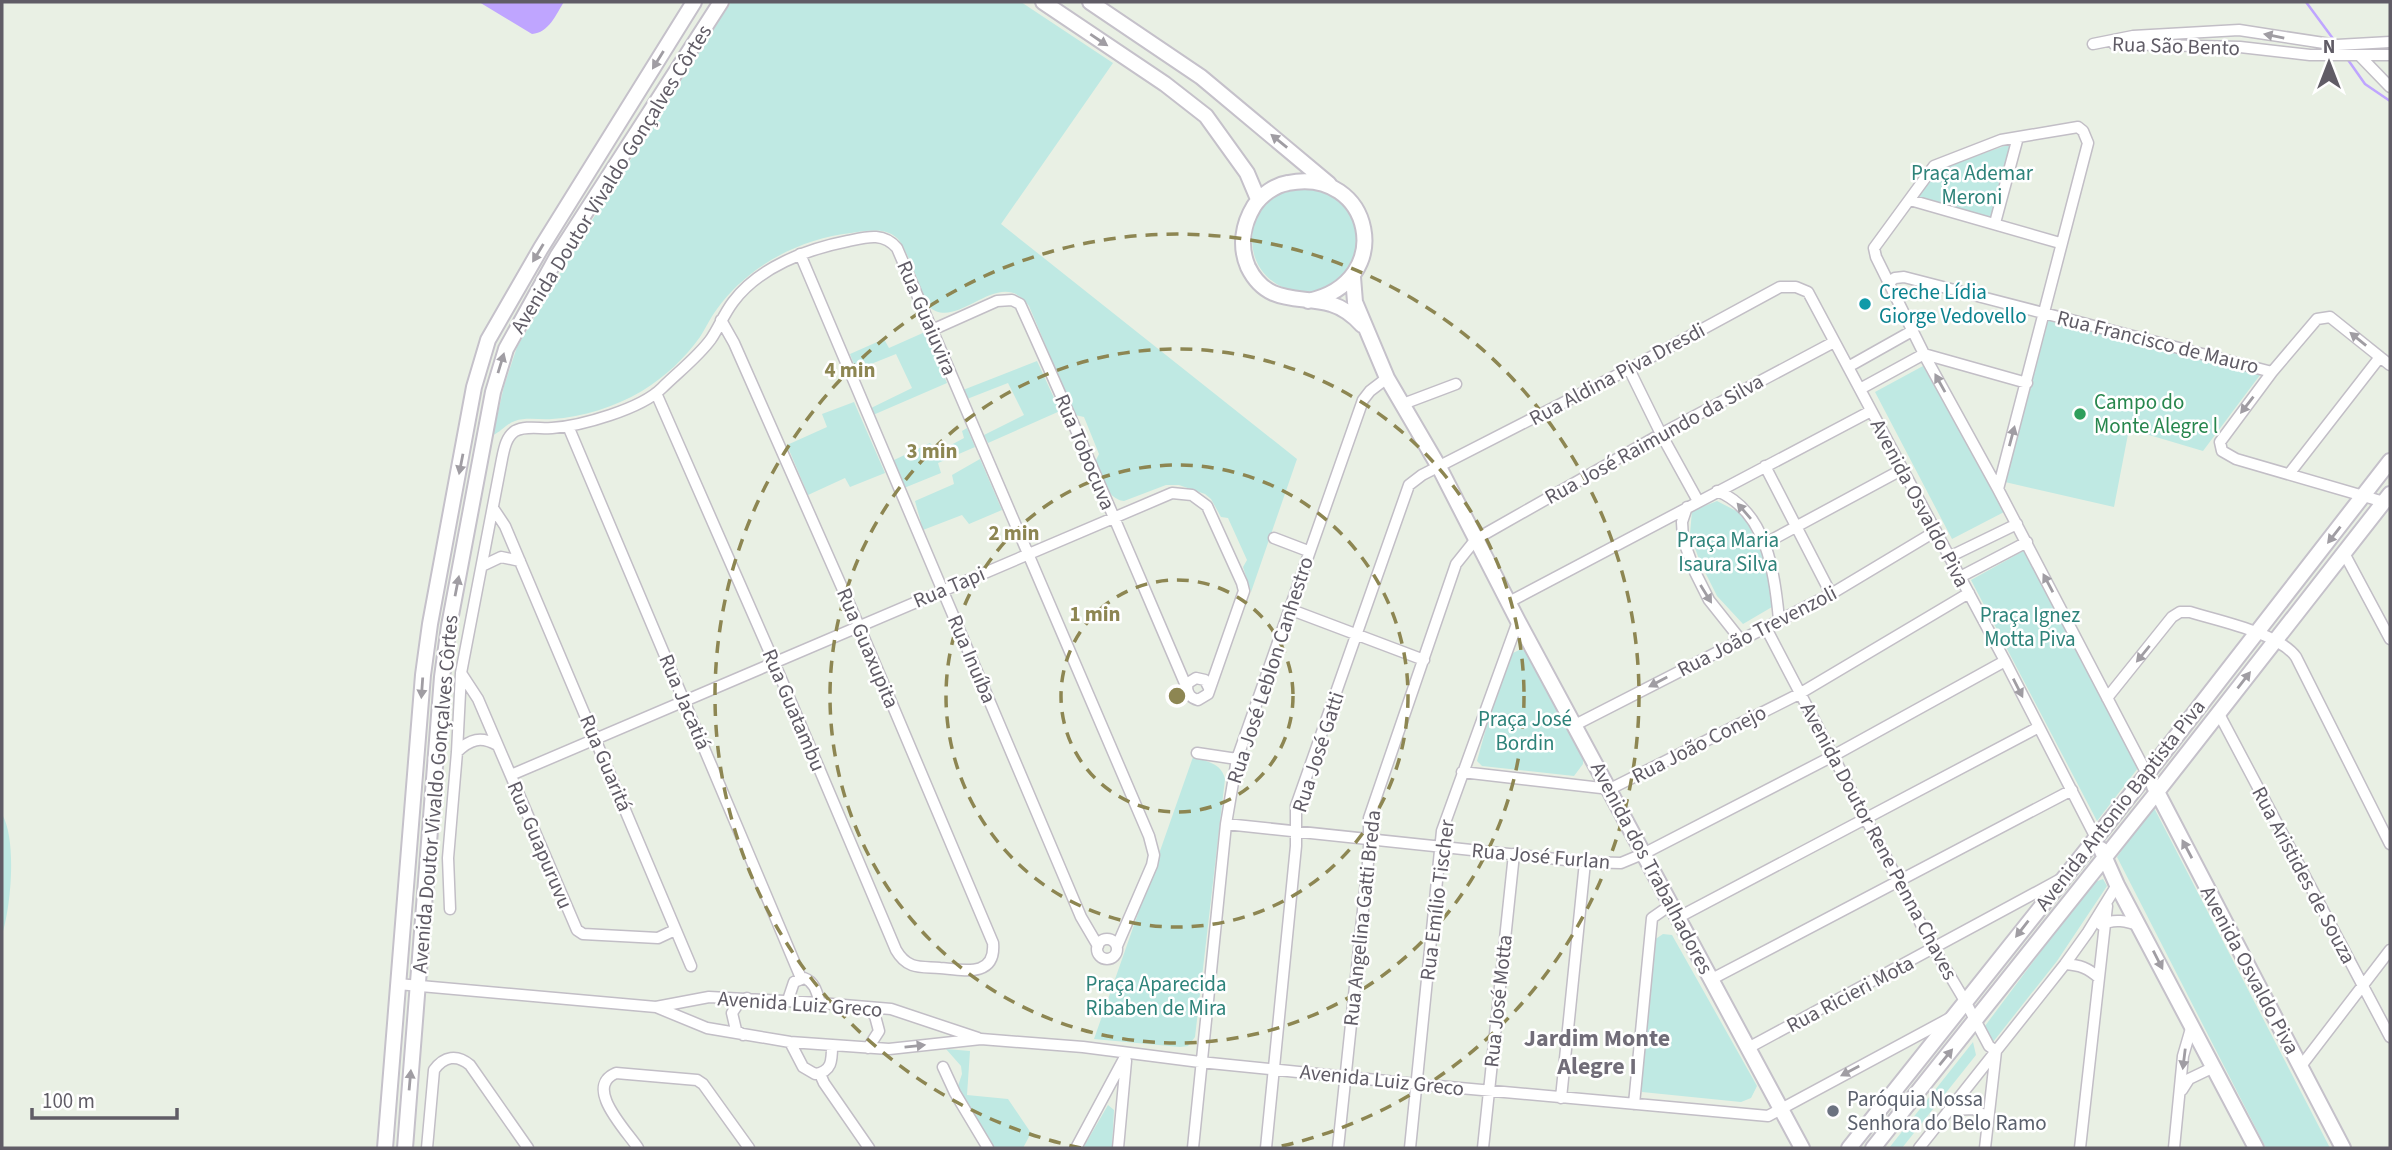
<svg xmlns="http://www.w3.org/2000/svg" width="2392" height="1150" font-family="'Source Sans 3',sans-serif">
	<rect width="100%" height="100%" fill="#e9f0e4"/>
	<!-- green -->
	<path fill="#bfe9e3" d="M731,2H1021L1113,63L1001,224L1297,459L1251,592L1243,567L1247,560L1228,518L1221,517L1211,499L1205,494L1179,485H1166L1124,501C1106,499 1102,476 1095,462L1099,454L1084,417L1075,415L1029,306C999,263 958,334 928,306C922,292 906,246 897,238C884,227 867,231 851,233C799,239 748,266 717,309C710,318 706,328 700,337C685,358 665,377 642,391C615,407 583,417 552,419C540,420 526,417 515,421C506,424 501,432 493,435L504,386L517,347L584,233Z
		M2013,143L1992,218L1917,196L1936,170Z
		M1252 240a52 52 0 1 1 104 0a52 52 0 1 1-104 0Z
		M2047,318L2260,375L2203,451L2129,429L2114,507L2005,482Z
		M925,332L947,383L873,415L869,409L912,388L896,354L856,370L850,354L884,339L889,348Z
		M1037,361L1060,411L988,443L984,435L1024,415L1008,383L967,399L963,390Z
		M1923,366L2006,511L1952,539L1875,392Z
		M854,402L885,473L850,487L845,478L808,495L787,445L827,427L822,414Z
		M967,428L975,447L938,463L941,473L904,488L894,460L930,443L938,452L964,438L962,431Z
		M980,459L1002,510L969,524L962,515L923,530L915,501L954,484L952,475Z
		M1717,501L1744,515L1768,567L1772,607L1743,624L1717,596L1700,562L1690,534L1692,511Z
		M2025,550L2138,768L2097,821L1971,580Z
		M1521,649L1527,652L1583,755V764L1574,776L1482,766L1477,761L1490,714L1511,654Z
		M1193,757C1208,762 1221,763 1225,779L1195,1037L1188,1046L1180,1047L1094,1039Z
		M2153,806L2330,1148H2266L2117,857Z
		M2,814C17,840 11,907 2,935Z
		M2103,879L2107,886L2057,961L1993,1042L1985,1026L2092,883Z
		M1663,934L1672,935L1757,1086L1751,1098L1741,1102L1642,1092V1064L1654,940Z
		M1973,1042L1976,1055L1902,1148H1889Z
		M946,1049L970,1051L967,1095L1008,1099L1031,1133L1023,1148H995L960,1097L958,1086L962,1074L961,1066Z
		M1108,1105L1114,1110L1112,1148H1083Z"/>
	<!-- water -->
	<path fill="#bfa5ff" d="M479,2H564C556,14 549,33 532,34Z"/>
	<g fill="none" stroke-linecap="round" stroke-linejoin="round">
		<!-- stream -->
		<path stroke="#bfa5ff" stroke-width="2.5" d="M2306,2L2334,40
			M2346,57L2365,84L2390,101"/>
		<defs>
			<path id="street" d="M2093,44L2133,36L2239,30L2337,45L2390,42
				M2114,44L2240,47L2310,55H2390
				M2359,55L2390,87
				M1910,200L2060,243
				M1995,223L2018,137
				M800,254L1081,917L1098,946
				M1889,282L1895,278L1904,277L2272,372
				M1924,354L2027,383
				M1848,367L1912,331
				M1629,369L1661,434L1698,501
				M1860,389L1924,354
				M656,393L774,662L896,950C900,957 904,962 912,965C920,968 931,967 940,968C963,970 996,978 993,943L859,626L734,343L721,320
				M1403,404L1456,384
				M568,426L801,978
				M1765,466L1831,594
				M2289,474L2380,357
				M1998,489L2088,143L2083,131L2078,127L2001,140L1934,166L1874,248L1876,257L1927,360L1998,489L2147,774
				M1717,491C1767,511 1775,574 1779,620
				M2384,502L2236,459L2222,451L2220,442L2272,372L2317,319L2330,317L2390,365
				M1687,507L1682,522L1683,539L1695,572L1709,600L1740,639
				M493,508L505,526L691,966
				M1274,538L1308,551
				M1764,544L1903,469
				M2344,553L2390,639
				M1949,557L2017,524
				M482,566L501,557L520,561
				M1960,577L2027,542
				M1509,602L1871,411
				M1289,609L1424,660
				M1766,628L1934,949L1965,1001L1989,1046L1996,1051L1985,1148
				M461,673L478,699L577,930L583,934L658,938L675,930
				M1187,688L1188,683L1196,678L1205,680L1209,688
				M2107,698L2172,617L2180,612H2190C2219,621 2279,633 2296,657L2390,844
				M2218,712L2390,1037
				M1575,725L1831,594L1936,531
				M457,752C470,739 481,736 497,745
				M1197,753L1237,759
				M1462,772L1610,789L1799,694L1969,593
				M511,775L1172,493L1192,495L1207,506L1242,583L1244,591L1208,694L1198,700C1191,698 1188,695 1187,688C1132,560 1078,431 1020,304L1012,300L997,301L932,330
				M1226,824L1585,862L1621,863L1645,853L1831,757L2005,661
				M450,909L448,858L457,752L461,673L502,459C504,449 506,437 515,431C526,425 541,429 552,428C581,426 641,409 662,388C677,373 698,357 711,339C719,327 724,314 733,302C759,267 807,249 848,241C867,237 883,232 897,248L1149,836L1154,855L1152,865L1117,946
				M1679,917L2039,727
				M2101,925C2114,918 2127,921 2140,926
				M1097 949a10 10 0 1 1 20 0a10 10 0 1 1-20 0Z
				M2065,964C2080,965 2088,968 2099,978
				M1712,979L2072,790
				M398,984L656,1007L709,997L820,1003L891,1009L978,1038
				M788,1000L794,982L804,978C815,982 817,993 820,1003
				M656,1007L707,1028L790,1042L889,1049L981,1039L1083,1047L1200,1062L1416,1084L1768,1116L1950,1018
				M866,1008L875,1016L879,1031L868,1048
				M743,1035L736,1030L732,1013L740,1001L747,998
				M790,1042L803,1067L815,1074C832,1072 832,1060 832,1046
				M1748,1048L2059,880
				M2301,1066L2390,950
				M943,1067L955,1093L988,1148
				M820,1074L824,1083L869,1148
				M2182,1090L2189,1079L2214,1067
				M1561,1098L1585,862
				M1634,1104L1652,918L1672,904
				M1950,1110L1974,1109L1988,1118
				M427,1148L434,1070C444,1056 457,1054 470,1065L528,1148
				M638,1148C626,1130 583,1087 616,1073L697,1080L703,1084L749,1148
				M1076,1148L1127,1053
				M1118,1148L1126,1061
				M1193,1148L1226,824L1237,759L1363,400L1370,391L1387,378
				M1266,1148L1296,846V806L1409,485L1422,475L1629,369L1780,287H1796L1808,292L2005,661L2096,838
				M1338,1148L1369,853V818L1456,564L1476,539L1661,434L1834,342
				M1410,1148L1442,831L1518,621
				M1483,1148L1514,854
				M1919,1148L2065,964L2088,932L2117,885
				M2080,1148L2107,906
				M2174,1148L2183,1056L2192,1025"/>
			<path id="secondary" d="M1043,2L1165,84L1206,116L1247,173L1258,199
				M1090,2L1201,77L1329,184
				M1353,277L1355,302L1387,378L1439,467L1518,621L1802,1148
				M1308,301C1398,282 1372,166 1288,183C1275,185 1261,195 1254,206C1243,224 1239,246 1248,267C1267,306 1299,295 1331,304C1344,308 1353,315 1362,325
				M2154,786L2343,1148
				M2101,849L2117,885L2256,1148
				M385,1148L423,675L430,624L474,387L488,340L541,248L694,2
				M405,1148L442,677L449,626L493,392L506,349L558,255L721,2
				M1849,1148L2147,774L2390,461
				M1873,1148L2157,792L2390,494"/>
		</defs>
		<!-- street casing -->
		<use href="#street" stroke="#c2bec6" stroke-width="13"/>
		<!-- secondary casing -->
		<use href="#secondary" stroke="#c5c1ca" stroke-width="18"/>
		<!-- street -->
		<use href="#street" stroke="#fff" stroke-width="10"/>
		<!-- secondary -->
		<use href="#secondary" stroke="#fff" stroke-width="14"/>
	</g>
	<!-- one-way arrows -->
	<defs><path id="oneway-solid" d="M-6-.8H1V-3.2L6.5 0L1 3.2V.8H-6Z" transform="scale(1.75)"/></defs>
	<g fill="#a09da3">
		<use href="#oneway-solid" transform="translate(2274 36) rotate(-168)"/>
		<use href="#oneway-solid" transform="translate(1099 40) rotate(34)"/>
		<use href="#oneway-solid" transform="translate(658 60) rotate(122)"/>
		<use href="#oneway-solid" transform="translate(1279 141) rotate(-141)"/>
		<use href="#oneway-solid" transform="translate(538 253) rotate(121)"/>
		<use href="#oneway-solid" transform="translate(2358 339) rotate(-141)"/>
		<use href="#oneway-solid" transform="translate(501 363) rotate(-73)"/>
		<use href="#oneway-solid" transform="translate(1940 383) rotate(-119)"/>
		<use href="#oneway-solid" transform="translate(2247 405) rotate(128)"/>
		<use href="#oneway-solid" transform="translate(2012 436) rotate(-75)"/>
		<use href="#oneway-solid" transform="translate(461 464) rotate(101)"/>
		<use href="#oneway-solid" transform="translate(1744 511) rotate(-131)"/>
		<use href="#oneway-solid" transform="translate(2334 535) rotate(128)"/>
		<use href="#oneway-solid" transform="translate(2048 583) rotate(-118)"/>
		<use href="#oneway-solid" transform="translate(457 586) rotate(-79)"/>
		<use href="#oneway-solid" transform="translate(1706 594) rotate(58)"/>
		<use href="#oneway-solid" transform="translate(2143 654) rotate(129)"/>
		<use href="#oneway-solid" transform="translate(2244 680) rotate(-52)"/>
		<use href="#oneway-solid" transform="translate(1658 682) rotate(152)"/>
		<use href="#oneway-solid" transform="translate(422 688) rotate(94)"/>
		<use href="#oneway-solid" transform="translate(2018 688) rotate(63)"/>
		<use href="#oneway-solid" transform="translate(2187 849) rotate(-118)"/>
		<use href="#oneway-solid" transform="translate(2022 929) rotate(128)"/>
		<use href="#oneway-solid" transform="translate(2158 960) rotate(63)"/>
		<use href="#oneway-solid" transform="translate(915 1046) rotate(-6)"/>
		<use href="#oneway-solid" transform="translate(1946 1057) rotate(-51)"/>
		<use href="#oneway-solid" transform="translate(2184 1059) rotate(97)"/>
		<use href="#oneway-solid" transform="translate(1850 1071) rotate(152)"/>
		<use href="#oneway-solid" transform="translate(410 1080) rotate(-85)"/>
	</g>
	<!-- distance rings -->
	<g fill="none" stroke="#8d8652" stroke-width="3.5" stroke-dasharray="12 9">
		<circle cx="1177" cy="696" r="116"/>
		<circle cx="1177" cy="696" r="231"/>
		<circle cx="1177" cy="696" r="347"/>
		<path d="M1081 1148A462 462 0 1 1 1273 1148"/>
	</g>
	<!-- markers -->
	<circle fill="#0f9aa8" stroke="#fff" stroke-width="2.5" cx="1865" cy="304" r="7"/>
	<circle fill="#2e9e5b" stroke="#fff" stroke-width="2.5" cx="2080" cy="414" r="7"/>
	<circle fill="#6b7280" stroke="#fff" stroke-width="2.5" cx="1833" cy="1111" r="7"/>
	<g text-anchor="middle" stroke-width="5" stroke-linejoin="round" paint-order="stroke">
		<!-- street labels -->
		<g font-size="21" fill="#605c66" stroke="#fff">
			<text transform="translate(2176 46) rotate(2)" y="7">Rua São Bento</text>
			<text transform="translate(611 179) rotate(-58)" y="7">Avenida Doutor Vivaldo Gonçalves Côrtes</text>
			<text transform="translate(927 318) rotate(67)" y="7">Rua Guaiuvira</text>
			<text transform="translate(2158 342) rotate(14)" y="7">Rua Francisco de Mauro</text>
			<text transform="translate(1617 374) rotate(-28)" y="7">Rua Aldina Piva Dresdi</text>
			<text transform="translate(1654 439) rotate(-29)" y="7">Rua José Raimundo da Silva</text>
			<text transform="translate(1085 452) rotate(67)" y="7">Rua Tobocuva</text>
			<text transform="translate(1920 503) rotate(62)" y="7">Avenida Osvaldo Piva</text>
			<text transform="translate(949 587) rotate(-23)" y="7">Rua Tapi</text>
			<text transform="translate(1757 631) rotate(-27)" y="7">Rua João Trevenzoli</text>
			<text transform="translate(868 648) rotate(67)" y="7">Rua Guaxupita</text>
			<text transform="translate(972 659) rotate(67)" y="7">Rua Inuíba</text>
			<text transform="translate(1270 670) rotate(-72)" y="7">Rua José Leblon Canhestro</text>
			<text transform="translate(685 702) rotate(67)" y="7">Rua Jacatiá</text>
			<text transform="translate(794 710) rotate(67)" y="7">Rua Guatambu</text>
			<text transform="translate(1699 744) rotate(-27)" y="7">Rua João Conejo</text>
			<text transform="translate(1318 752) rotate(-72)" y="7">Rua José Gatti</text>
			<text transform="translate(606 763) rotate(67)" y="7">Rua Guaritá</text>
			<text transform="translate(435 794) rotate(-85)" y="7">Avenida Doutor Vivaldo Gonçalves Côrtes</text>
			<text transform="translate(2120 805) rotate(-52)" y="7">Avenida Antonio Baptista Piva</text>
			<text transform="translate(1879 841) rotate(62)" y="7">Avenida Doutor Rene Penna Chaves</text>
			<text transform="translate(540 845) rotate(67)" y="7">Rua Guapuruvu</text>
			<text transform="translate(1541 856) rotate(5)" y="7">Rua José Furlan</text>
			<text transform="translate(1652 868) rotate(62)" y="7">Avenida dos Trabalhadores</text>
			<text transform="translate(2304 875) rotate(62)" y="7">Rua Aristides de Souza</text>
			<text transform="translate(1437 900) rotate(-83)" y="7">Rua Emílio Tischer</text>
			<text transform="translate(1362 918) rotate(-84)" y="7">Rua Angelina Gatti Breda</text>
			<text transform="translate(2250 970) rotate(62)" y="7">Avenida Osvaldo Piva</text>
			<text transform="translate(1850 994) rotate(-28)" y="7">Rua Ricieri Mota</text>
			<text transform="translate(1498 1001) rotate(-84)" y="7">Rua José Motta</text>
			<text transform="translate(800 1004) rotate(4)" y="7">Avenida Luiz Greco</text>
			<text transform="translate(1382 1080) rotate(6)" y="7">Avenida Luiz Greco</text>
		</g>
		<!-- park labels -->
		<g font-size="21" fill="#2e837a" stroke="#fff">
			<text x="1972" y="180">Praça Ademar<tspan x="1972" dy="24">Meroni</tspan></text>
			<text x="1728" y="547">Praça Maria<tspan x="1728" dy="24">Isaura Silva</tspan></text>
			<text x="2030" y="622">Praça Ignez<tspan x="2030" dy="24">Motta Piva</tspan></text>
			<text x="1525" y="726">Praça José<tspan x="1525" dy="24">Bordin</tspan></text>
			<text x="1156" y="991">Praça Aparecida<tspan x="1156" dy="24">Ribaben de Mira</tspan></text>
		</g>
		<!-- culture labels -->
		<g font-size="21" fill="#0d838f" stroke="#fff" text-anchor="start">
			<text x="1879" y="299">Creche Lídia<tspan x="1879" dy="24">Giorge Vedovello</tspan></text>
		</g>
		<!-- leisure labels -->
		<g font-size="21" fill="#27864d" stroke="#fff" text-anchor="start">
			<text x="2094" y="409">Campo do<tspan x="2094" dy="24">Monte Alegre l</tspan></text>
		</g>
		<!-- worship labels -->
		<g font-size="21" fill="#5b616d" stroke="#fff" text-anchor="start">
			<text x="1847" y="1106">Paróquia Nossa<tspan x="1847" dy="24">Senhora do Belo Ramo</tspan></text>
		</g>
		<!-- quarter labels -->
		<g font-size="24" font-weight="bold" fill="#716d78" stroke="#fff">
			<text x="1597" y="1046">Jardim Monte<tspan x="1597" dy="28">Alegre I</tspan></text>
		</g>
	</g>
	<circle cx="1177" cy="696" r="10" fill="#8d8652" stroke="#fff" stroke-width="3.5"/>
	<g font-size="21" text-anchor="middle" font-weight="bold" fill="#8d8652" stroke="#fff" stroke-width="5" stroke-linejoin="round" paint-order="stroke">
		<text x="850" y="377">4 min</text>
		<text x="932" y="458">3 min</text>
		<text x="1014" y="540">2 min</text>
		<text x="1095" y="621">1 min</text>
	</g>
	<!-- border -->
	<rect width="2392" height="1150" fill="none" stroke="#605c66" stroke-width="7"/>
	<!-- north arrow -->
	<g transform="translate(2329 63)" stroke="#ffffff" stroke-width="5" paint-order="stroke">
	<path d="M0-5L12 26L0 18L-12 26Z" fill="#605c66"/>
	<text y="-10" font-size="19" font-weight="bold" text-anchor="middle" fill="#605c66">N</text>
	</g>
	<!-- scale -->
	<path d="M32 1108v10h145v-10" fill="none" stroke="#605c66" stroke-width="3.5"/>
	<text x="42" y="1108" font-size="21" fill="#605c66" stroke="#ffffff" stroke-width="5" paint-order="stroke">100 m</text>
</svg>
